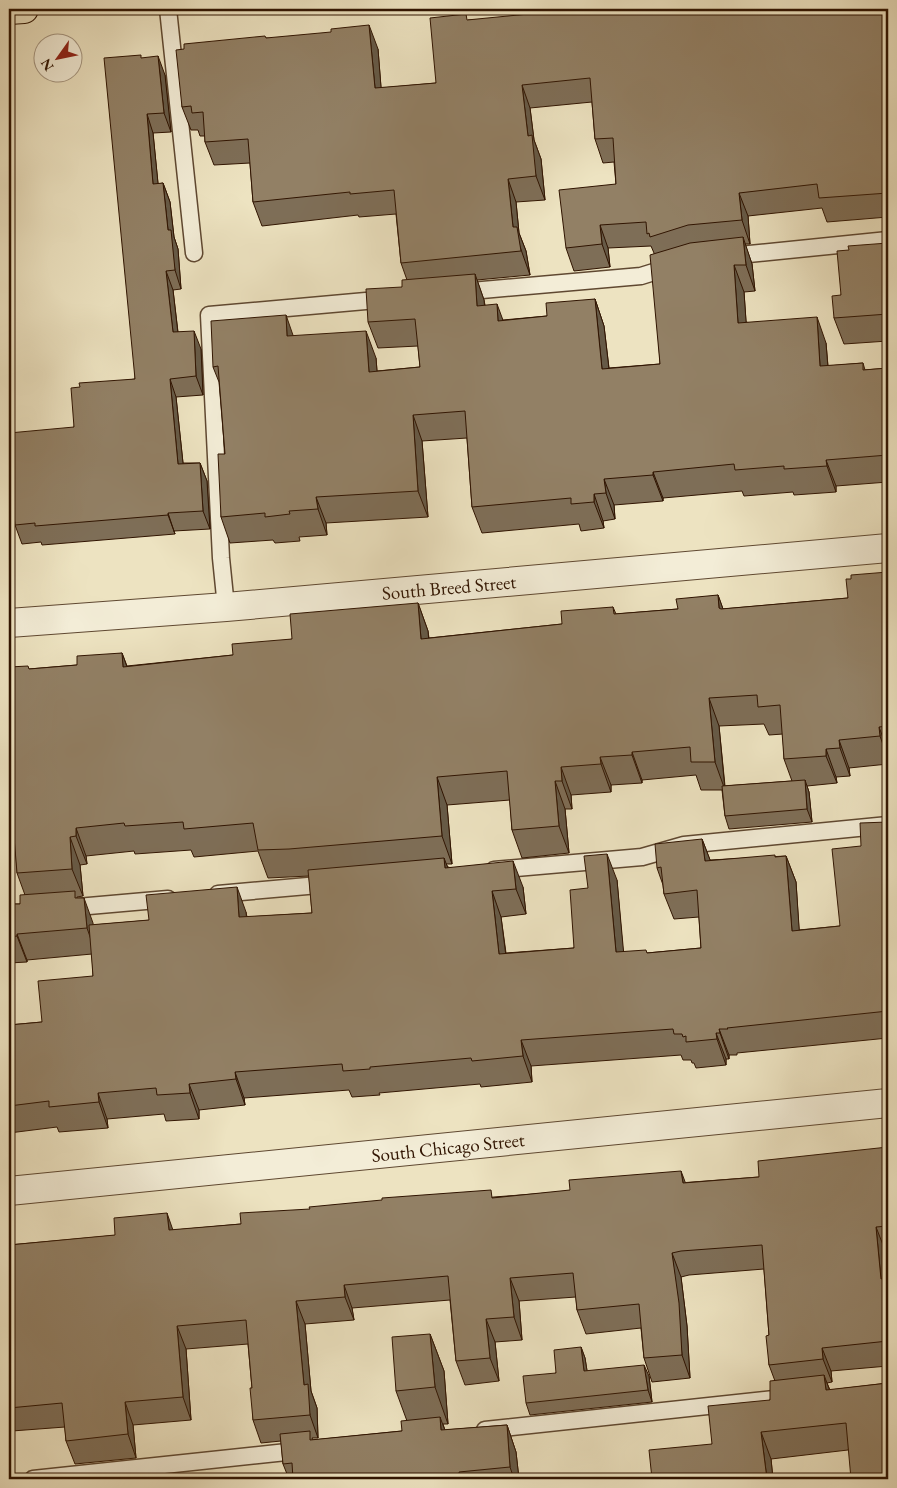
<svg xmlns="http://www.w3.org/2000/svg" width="897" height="1488" font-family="'EB Garamond',serif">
	<rect width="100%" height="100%" fill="#ede3c1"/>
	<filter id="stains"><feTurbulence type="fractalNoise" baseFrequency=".004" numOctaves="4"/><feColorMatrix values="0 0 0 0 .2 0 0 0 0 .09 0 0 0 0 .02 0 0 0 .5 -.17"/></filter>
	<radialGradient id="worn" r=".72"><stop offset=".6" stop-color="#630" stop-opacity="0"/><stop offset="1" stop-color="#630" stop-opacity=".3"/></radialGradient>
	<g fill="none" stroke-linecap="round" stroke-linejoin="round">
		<defs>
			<path id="service" d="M168,9L194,253
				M729,256L888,240
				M460,292L641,276L673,266
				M226,607L221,558L209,315L388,299
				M494,870L642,857L684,845L888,825
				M218,894L330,884
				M66,908L168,899
				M485,1430L792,1397
				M33,1479L305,1450"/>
			<path id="minor" d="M9,623L226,607L888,548"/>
			<path id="tertiary" d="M9,1191L888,1103"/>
			<path id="primary" d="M9,10L24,9"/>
		</defs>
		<!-- service casing -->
		<use href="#service" stroke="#5f4831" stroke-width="19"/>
		<!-- minor casing -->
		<use href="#minor" stroke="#5f4831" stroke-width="30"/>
		<!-- tertiary casing -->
		<use href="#tertiary" stroke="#5f4831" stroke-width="30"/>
		<!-- primary casing -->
		<use href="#primary" stroke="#301401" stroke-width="30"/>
		<!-- service -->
		<use href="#service" stroke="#f3edd7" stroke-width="16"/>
		<!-- minor -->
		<use href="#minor" stroke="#f3edd7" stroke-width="28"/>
		<!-- tertiary -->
		<use href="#tertiary" stroke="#f3edd7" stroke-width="28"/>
		<!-- primary -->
		<use href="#primary" stroke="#ede3c1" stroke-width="28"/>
	</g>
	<!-- wall -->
	<path fill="#7e6e57" stroke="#301401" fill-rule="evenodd" d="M888,9V217L827,222L822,208L748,216L750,244H745L752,264L755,291L744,292L746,322L826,343L828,366L863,363L865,370L888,368V482L836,486V492L794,495L793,492L744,496L742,491L663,498V501L614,505L615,519L603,521L604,528L581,531L579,524L482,533L472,507L467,438L422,441L428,517L326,523L327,535L299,537L300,541L275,543L273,540L230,543L221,517L225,454L219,382L213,367L293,336L376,358L377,371L420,367L418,346L378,348L368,322L402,287L407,280L401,263L396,214L359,217L358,215L262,226L253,202L250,163L214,165L205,142V136H200L198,130H191L182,107L184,49L266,38L378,49L381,88L436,83L468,20ZM592,102L595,139L603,163L614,162L616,184L566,248L574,271L610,267L608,248L651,246L654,253L660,364L609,368L604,326L595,299L547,316L503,320L485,305L484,300L477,280L530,275L526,251L519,233L516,202L545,200L541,159L534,140L530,108Z
		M142,58L165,75L171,132L153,133L158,184L163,183L170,202L174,237L178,249L181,289L173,290L178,332L201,349L203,395L176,397L183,463H200L207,481L210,529L174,531L175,534L42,545L41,542L22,544L15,525L74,427L80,387L135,379Z
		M888,243V341L844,344L834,318L841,295L849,250Z
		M888,572V764L849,768L850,776L836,777L837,783L807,786L809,792L812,822L729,829L725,816L722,790H701L696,775L642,780V783L611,785V792L571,795L572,809H565L569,853L522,858L512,830L510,800L447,805L452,864H446L448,867L523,887L526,914L501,917L506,953L574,948L588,888L617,880L623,952L647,953L701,948L699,917L674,919L664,894L663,885L657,868L702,839L710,860L786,856L796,882L799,930L840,926L861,846L888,822V1038L737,1053V1055H729V1059H726V1065L696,1068L694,1063H692L691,1060H683L681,1055L531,1066L532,1082L481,1087L480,1084L379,1093L380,1095L352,1097L349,1090L244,1098L245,1105L199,1110V1119L166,1121L164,1114L107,1119L108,1128L59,1132L57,1127L9,1133V1025L42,1022L93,976L92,954L27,960V962L9,963V904H20L25,895L17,873L16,854L10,838V834H9V667L29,669L77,665L122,653L127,666L233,655L292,639L418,603L428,631L429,638L562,624L613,607L616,614L678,609L718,595L723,609L848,598L851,579ZM764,724L769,735L783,734L784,759L792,781L725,786L719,726ZM191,850L194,857L258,851L268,878L309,876L312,913L247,917L246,912L93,925L77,898V897L83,896L80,865L87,864L86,856L134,851L135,854Z
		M888,1147V1250H885L888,1289V1366L831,1371L832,1382L827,1383L830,1390L888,1383L848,1450L771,1459L773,1479H652L712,1444L770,1400L775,1381L769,1365V1335L764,1269L689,1275L681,1277L687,1326L690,1378L652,1382L644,1358L641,1328L586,1334L577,1310L576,1297L519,1301L522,1340L495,1342L499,1381L465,1385L456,1361L450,1300L352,1308L354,1320L305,1324L311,1391L317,1408L318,1438H312L313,1440L402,1431L407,1421L396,1391L430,1334L444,1371L448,1424H443L445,1430L507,1425L516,1452L519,1479H289L283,1464L281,1441L261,1443L253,1420L252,1388L248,1344L186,1349L191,1420L133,1425L136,1458L75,1464L66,1441L65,1427L12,1431L9,1423V1245L241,1224L494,1197L759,1177Z
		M581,1347L585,1358L587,1371L649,1376L652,1402L530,1415L526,1403Z"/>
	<!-- shaded-wall -->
	<path fill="#665a47" stroke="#301401" d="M369,25L378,49L383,112L375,88Z
		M158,56L165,75L171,132L164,113Z
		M522,85L530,108L534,140L541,159L545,200L536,176L528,136Z
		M147,114L153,133L160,203L153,184Z
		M508,179L516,202L519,233L526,251L530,275L513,227Z
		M163,183L170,202L174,237L178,249L181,289L175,270L168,230Z
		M739,193L748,216L750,244L742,220Z
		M600,225L608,248L610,267L602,244Z
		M743,237L752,264L755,291L746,265Z
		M734,265L744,292L748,349L738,323Z
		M166,271L173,290L180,351L173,332Z
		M475,274L484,300L487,332L477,306Z
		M595,299L604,326L612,395L602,369Z
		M497,304L507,331L498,321Z
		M286,315L295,341L287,336Z
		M817,317L826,343L830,393L820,366Z
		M194,331L201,349L203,395L196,376Z
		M366,331L376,358L379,398L369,372Z
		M170,379L176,397L185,482L178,464Z
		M413,415L422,441L428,517L418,491Z
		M826,460L836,486V492L827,466Z
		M200,463L207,481L210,529L203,511Z
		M653,472L663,498V501L653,475Z
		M604,479L614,505L615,519L606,493Z
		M594,494L603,521L604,528L594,502Z
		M316,497L326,523L327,535L318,509Z
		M168,513L175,534L168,515Z
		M718,595L728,623L719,608Z
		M418,603L428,631L431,667L421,639Z
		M122,653L132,681L123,667Z
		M709,698L719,726L725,790L715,762Z
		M879,727L888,751V759L880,736Z
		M839,740L849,768L850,776L840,748Z
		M826,749L836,777L837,783L826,756Z
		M632,752L642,780V783L632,755Z
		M600,757L611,785V792L601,764Z
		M561,767L571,795L572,809L562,781Z
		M437,777L447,805L452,864L442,836Z
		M805,780L809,792L812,822L807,809Z
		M555,781L565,809L569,853L559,826Z
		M76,828L86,856L87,864L76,836Z
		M70,837L80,865L83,896L72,869Z
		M702,839L712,865L705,861Z
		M607,854L617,880L626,978L616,952Z
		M786,856L796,882L801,956L792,931Z
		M444,858L454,884L445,868Z
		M513,861L523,887L526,914L516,889Z
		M237,887L246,912L249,943L239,917Z
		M492,891L501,917L509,980L499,954Z
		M84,898L93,923L96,954L87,928Z
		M17,934L27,960V962L17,936Z
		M719,1029L729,1055V1059L720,1033Z
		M716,1033L726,1059V1065L717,1039Z
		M521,1040L531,1066L532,1082L523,1056Z
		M235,1072L244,1098L245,1105L236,1079Z
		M189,1084L199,1110V1119L190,1093Z
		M98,1093L107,1119L108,1128L99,1102Z
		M681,1171L690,1195L683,1183Z
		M167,1213L175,1236L169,1230Z
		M876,1227L885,1250L888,1289V1311L881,1279Z
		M672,1253L681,1277L687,1326L690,1378L682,1355Z
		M510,1278L519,1301L522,1340L514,1317Z
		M344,1285L352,1308L354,1320L345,1297Z
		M296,1301L305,1324L311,1391L317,1408L318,1438L310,1415L304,1385Z
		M486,1319L495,1342L499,1381L490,1358Z
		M177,1326L186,1349L191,1420L183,1397Z
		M430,1334L444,1371L448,1424L435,1387Z
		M581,1347L585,1358L589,1383L584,1371Z
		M822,1348L831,1371L832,1382L823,1359Z
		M644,1365L649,1376L652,1402L648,1390Z
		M824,1375L834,1402L826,1390Z
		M125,1402L133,1425L136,1458L128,1434Z
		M440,1417L450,1444L441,1430Z
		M507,1425L516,1452L519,1479H514L510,1467Z
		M761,1432L771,1459L773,1479H767Z
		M9,1441L13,1479H9Z"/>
	<!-- building -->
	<path fill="#928065" stroke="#301401" d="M580,9H888V193L819,198L817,184L739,193L742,220L688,225L650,237L649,233L647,234L646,222L600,225L602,244L566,248L559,190L616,184L613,138L595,139L590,78L522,85L528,136L532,135L536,176L508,179L513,227H517L521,251L401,263L394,190L350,194V192L253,202L248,139L205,142L203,112L192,113L191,106L182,107L176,50L184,49V44L265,36L266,38L331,32V29L369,25L375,88L436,83L430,18L466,14L467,20Z
		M141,55V58L158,56L164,113L147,114L153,184L163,183L168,230H171L175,270L166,271L173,332L194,331L196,376L170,379L178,464L200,463L203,511L168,513V515L35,526V523L15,525L9,462V433L74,427L71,388L80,387L79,383L135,379L104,58Z
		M743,237L746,265H734L738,323L817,317L820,366L863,363V370L888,368V455L826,460L827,466L784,469V466L735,470L734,464L653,472V475L604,479L606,493L594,494V502L571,504V498L472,507L465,411L413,415L418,491L316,497L318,509L289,511L290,514L265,517V513L221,517L218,454H225L218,366L213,367L211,321L286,315L287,336L366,331L369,372L420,367L415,319L368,322L366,289L402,287V280L475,274L477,306L497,304L498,321L547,316L546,303L595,299L602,369L660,364L650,255L690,243Z
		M888,243V314L834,318L832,296L841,295L837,251L849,250L848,246Z
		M888,572V726L879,727L880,736L839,740L840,748L826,749V756L784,759L780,705L758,707L757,695L709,698L715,762H691L690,747L632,752V755L600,757L601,764L561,767L562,781H555L559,826L512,830L507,771L437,777L442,836L289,849L258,850L253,823L184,829L183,822L125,826L124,823L76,828V836L70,837L72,869L17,873L14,837L10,838L9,824V667L28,666L29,669L77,665V656L122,653L123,667L233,655L232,644L292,639L290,614L418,603L421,639L562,624L561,611L613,607L614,614L678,609L676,599L718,595L719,608L721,609L848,598L846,579H851V575Z
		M805,780L807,809L725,816L722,786Z
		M888,822V1011L727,1028L728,1029H719L720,1033H716L717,1039L686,1042V1036L683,1037L682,1034H674L673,1029L521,1040L523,1056L472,1061L471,1058L370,1067V1069L343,1071L342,1064L235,1072L236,1079L189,1084L190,1093L157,1095L156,1088L98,1093L99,1102L49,1107V1101L9,1106V1025L42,1022L38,981L93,976L89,925L149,920L146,895L237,887L239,917L312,913L308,870L444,858L445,868L513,861L516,889L492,891L499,954L574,948L570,890L588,888L584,856L607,854L616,952L646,950L647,953L701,948L697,890L664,894L661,867L657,868L655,844L702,839L705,861L775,855V857L786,856L792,931L840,926L832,849L861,846L860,823Z
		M75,891V898H84L87,928L17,934V936L9,937V904H20V895Z
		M888,1147V1226L876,1227L881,1279L885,1278L888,1309V1341L822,1348L823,1359L769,1365L766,1336L769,1335L762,1245L681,1251L672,1253L679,1303L682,1355L644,1358L639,1304L577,1310L573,1273L510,1278L514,1317L486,1319L490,1358L456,1361L448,1276L344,1285L345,1297L296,1301L304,1385L308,1384L310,1415L253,1420L250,1388H252L246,1320L177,1326L183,1397L125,1402L128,1434L66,1441L62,1403L9,1408V1245L115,1235L114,1218L167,1213L169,1230L241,1224L240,1213L310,1209L309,1207L382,1200V1198L491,1190L492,1198L570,1190L569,1180L681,1171L683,1183L759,1177L758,1161Z
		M430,1334L435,1387L396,1391L392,1337Z
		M581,1347L584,1371L644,1365L648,1390L526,1403L523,1376L556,1373L554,1350Z
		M824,1375L826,1390L888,1383V1479H851L846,1423L761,1432L767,1479H652L649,1450L712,1444L708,1406L770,1400V1381Z
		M440,1417L441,1430L507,1425L510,1467L459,1472L460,1479H293L292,1463L283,1464L280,1434L310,1431V1440L402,1431L401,1421Z"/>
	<g text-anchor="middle" stroke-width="4" stroke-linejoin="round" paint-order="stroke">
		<!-- street labels -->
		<g font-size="19" fill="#301401" stroke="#f3edd7">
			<text transform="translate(449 587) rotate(-5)" y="7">South Breed Street</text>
			<text transform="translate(448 1147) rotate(-6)" y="7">South Chicago Street</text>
		</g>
	</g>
	<!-- margin -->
	<rect width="897" height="1488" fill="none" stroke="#ede3c1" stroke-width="30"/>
	<rect x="10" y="10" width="877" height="1468" fill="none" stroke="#301401" stroke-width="2.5"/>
	<rect x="15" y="15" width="867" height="1458" fill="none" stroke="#301401"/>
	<!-- north arrow -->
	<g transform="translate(58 58) rotate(237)"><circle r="24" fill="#f3edd7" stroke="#a59681"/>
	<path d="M0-4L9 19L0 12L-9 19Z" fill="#8f2418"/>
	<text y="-8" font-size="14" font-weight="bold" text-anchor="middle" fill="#301401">N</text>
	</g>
	<rect width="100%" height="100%" filter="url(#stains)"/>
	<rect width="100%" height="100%" fill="url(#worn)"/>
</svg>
